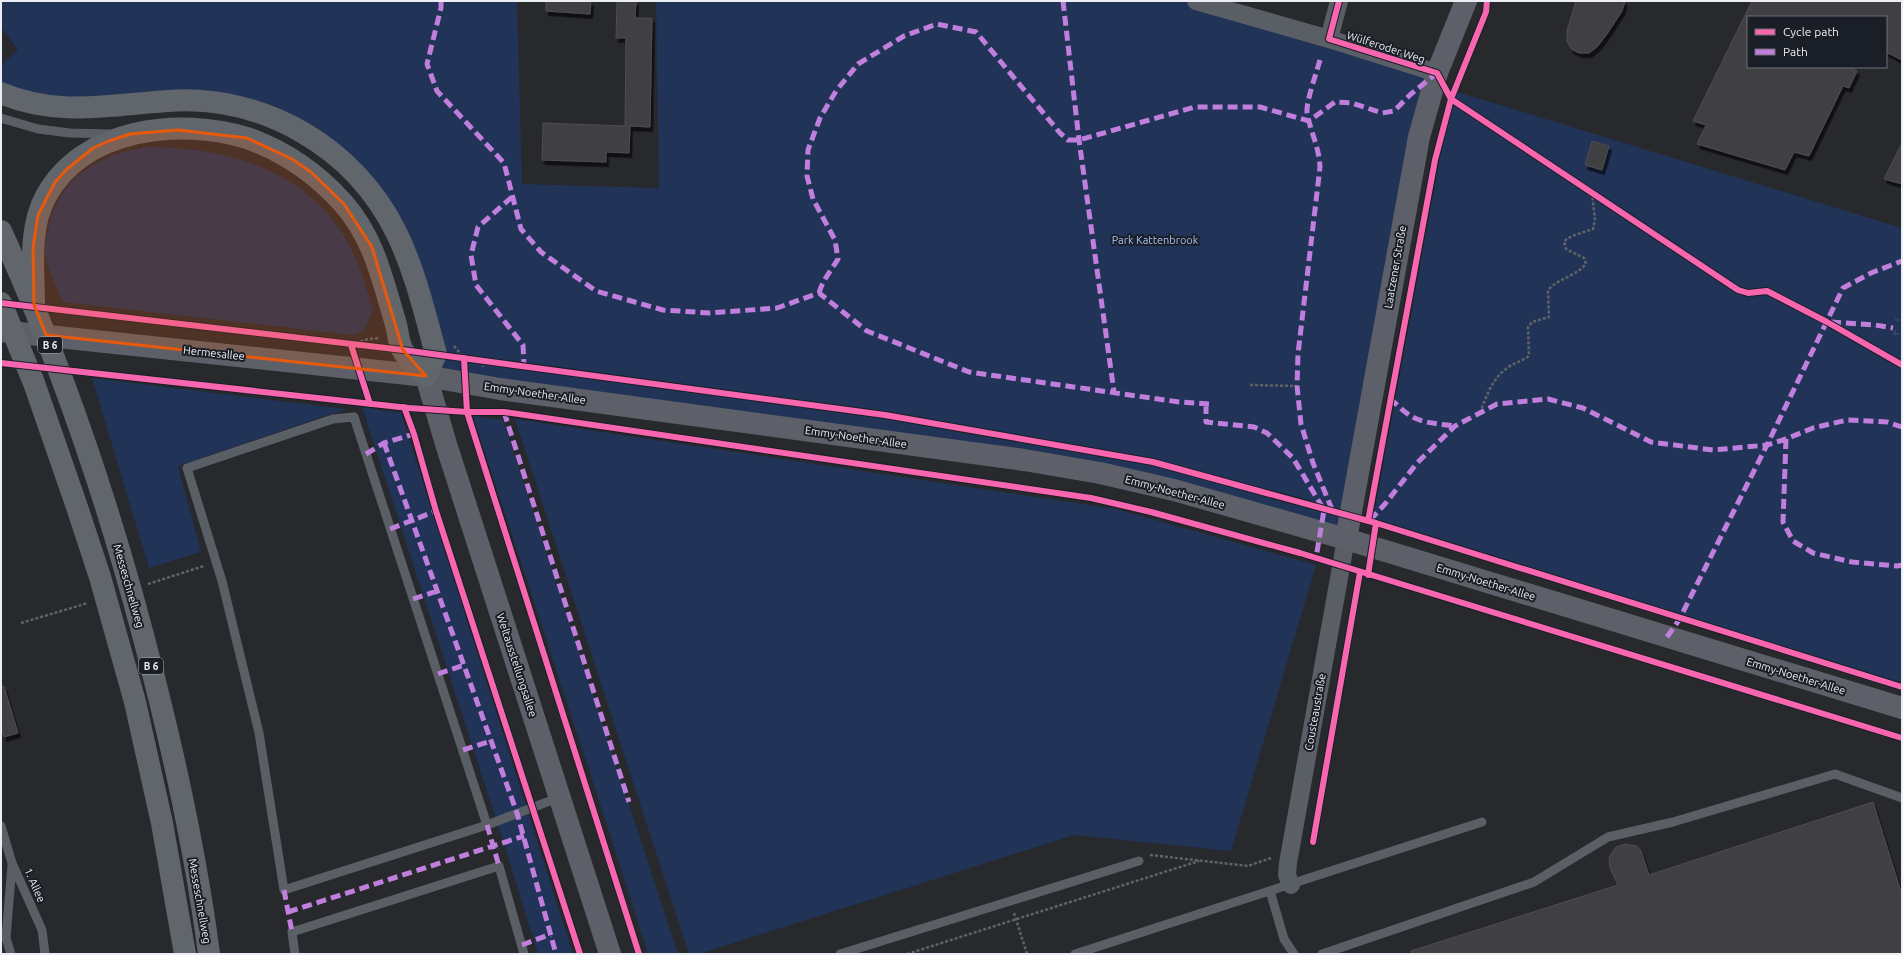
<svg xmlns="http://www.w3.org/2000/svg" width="1903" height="955" font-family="Ubuntu,sans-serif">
	<defs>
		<pattern id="wetland-marsh" width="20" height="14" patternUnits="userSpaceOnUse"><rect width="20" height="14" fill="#223358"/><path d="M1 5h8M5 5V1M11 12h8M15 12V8" fill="none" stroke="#425170"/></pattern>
		<filter id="shadow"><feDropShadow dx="2.5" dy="4.5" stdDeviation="0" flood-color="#0009"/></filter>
	</defs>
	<rect width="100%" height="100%" fill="#27292c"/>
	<!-- green -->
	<path fill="#223358" d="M1,1H517L522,184L659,188L656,1H1189L1437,73L1346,539L1174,490L426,376L436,354L373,194L256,111L115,107L1,93V65L18,50L1,27Z
		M1451,90L1902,228V684L1373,520L1451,99Z
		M147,147C224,147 302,168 345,237C358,259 366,287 373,311L363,332L353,335L63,302C57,287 47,269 45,253C44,244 47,234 49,226C60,177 100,154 147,147Z
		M92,378L346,409L178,466L201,552L149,568Z
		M362,407L401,413L573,954H538L501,834Z
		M473,416L503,420L678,954H648L596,791Z
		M515,419L1116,509L1316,565L1231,851L1074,835L699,954H689Z"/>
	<!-- wetland -->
	<path fill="url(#wetland-marsh)" d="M1902,310V348L1892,338L1896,315Z"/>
	<!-- building -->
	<path fill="#3f4043" stroke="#4c4e51" filter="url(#shadow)" d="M546,1H591L590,14L546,11Z
		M617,1H636L635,18H652L650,127L630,126L629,153L606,152V162L542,160L543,123L625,126L626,38H616Z
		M1576,1H1625L1622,11L1607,34L1597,47L1589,53H1579L1571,49L1567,41V30Z
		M1752,1H1902V60L1886,52V17H1748V67H1848L1857,71L1849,88L1843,86L1809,156L1794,152L1785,170L1697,144L1706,125L1693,121Z
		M1592,141L1609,146L1602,170L1585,165Z
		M1902,143V184L1884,179Z
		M4,686L18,733L4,737L1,726V687Z
		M1873,802L1902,895V954H1411V951L1618,885L1610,868L1609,857L1616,847L1625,844L1637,846L1641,851L1649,875Z"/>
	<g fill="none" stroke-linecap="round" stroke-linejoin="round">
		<!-- path -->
		<path stroke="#606368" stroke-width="2.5" stroke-dasharray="3 2" stroke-linecap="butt" d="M351,345L368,339L380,338
			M454,346L464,358
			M482,361L483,367
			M1250,385L1297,386
			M1480,413C1486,397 1492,379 1507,368C1514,363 1522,361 1529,356L1528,327L1532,322L1549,317L1548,290C1559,278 1576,276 1586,264L1584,258L1566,249L1564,241L1572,236L1593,229L1595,219L1592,193
			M148,584L204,566
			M21,623L88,603
			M1150,855L1248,866L1271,858
			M1014,913L1027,954
			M907,954L1199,861"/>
		<!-- lane -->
		<path stroke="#5a5f66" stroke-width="9" d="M1,118L38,129L70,133L112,134
			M487,825L354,417L333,419L187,468L222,581L259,733L284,890L487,825L560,797
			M1,826L12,863L42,930L45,954
			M1270,891L1284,939L1294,954
			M11,954L6,938L12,865
			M295,954L292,932L499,866L524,954
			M840,954L1139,861
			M1075,954L1482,822
			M1322,954L1534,882L1608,837L1673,822L1835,774L1902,798"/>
		<!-- street -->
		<path stroke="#5a5f66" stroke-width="18" d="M1196,1L1329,39L1437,73
			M1329,39L1339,1
			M1291,885L1287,875L1288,863L1346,539"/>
		<!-- secondary -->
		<path stroke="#5d6068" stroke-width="22" d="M1,331L426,376L500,389L1024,460L1100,473L1174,490L1346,539L1902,708
			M426,376L446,444L610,954
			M1346,539L1419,137L1437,73L1466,1"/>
		<!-- highway -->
		<path stroke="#61656c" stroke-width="22" d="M1,93C56,117 110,105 168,101C263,94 355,147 397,234C415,271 425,314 436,354L426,376C419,368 407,359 402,349C398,341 398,330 395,321C382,278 374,238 343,203C317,174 284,151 247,138C180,117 83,128 46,196C28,229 34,268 34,305
			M1,231C61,363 106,495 143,635C171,740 195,846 209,954
			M1,303L34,383L77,507L100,577L135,702L162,823L185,954"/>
		<!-- quiet -->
		<path stroke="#c07fdc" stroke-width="5" stroke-dasharray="10 5" stroke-linecap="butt" d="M441,1V8L427,64L437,91L504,163L521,229L541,252L596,291L663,310L710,313L777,308L819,293L867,331L969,372L1179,402L1209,404
			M1063,1L1079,140L1114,392
			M1320,60C1317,71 1306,102 1307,112C1310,131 1319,146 1320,167L1298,354L1297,386L1301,424L1313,463L1333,512
			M512,197L478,227L471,255L476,285L523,345L524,366
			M819,293C823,279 831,271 838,259L835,240L813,199L807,176L808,150L820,118L836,91L858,64L904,36L937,24L976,32L1060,133L1068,140H1079L1195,107H1260L1309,121L1335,102L1352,103L1382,113L1394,111L1411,94L1437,73L1438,75
			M1831,322L1875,325L1893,328
			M1390,398C1414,423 1422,422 1455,426
			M1206,404V422L1254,427L1267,433L1293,458L1324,510L1316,558
			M504,412L629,802
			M1786,439L1783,522L1793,541L1813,553L1852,562L1897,566L1902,565
			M384,443L517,813L556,954
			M366,454L384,443L414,434
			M1370,520L1385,504L1417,463L1455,426L1497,404L1548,399L1583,408L1651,442L1713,450L1767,445L1786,439L1813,428L1847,420L1887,422L1902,427
			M390,529L436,511
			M413,599L437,591
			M1667,637L1679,620L1767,445L1843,288L1871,273L1902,261
			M438,674L464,665
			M463,750L491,741
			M487,825L499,866
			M284,890L292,932
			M288,912L524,836
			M522,945L551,934"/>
		<defs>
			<path id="cycleway" d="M1339,1L1329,39L1437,73L1451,99L1738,290L1748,293L1767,291L1827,322L1902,365
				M1,303L403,350L885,415L1153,462L1376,523L1902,687
				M351,345L370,404
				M464,358L467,412L639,954
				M1,363L409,408L467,412H504L1091,498L1151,512L1300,553L1902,738
				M404,407L414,434L436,511L580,954
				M1368,521L1435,160L1451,99L1486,12L1487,1
				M1368,575L1376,523
				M1313,842L1360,572"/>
		</defs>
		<!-- cycleway casing -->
		<use href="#cycleway" stroke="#1a1e26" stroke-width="8"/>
		<!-- cycleway -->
		<use href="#cycleway" stroke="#f766af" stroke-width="6"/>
	</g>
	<!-- marked area -->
	<path fill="#e8590c" fill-opacity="0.2" stroke="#e8590c" stroke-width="3" stroke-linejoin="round" d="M178,130L247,138L292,159L311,172L344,204L372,247L403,350L426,376L46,335L34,305L33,247L38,215L55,182L67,169L93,148L109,141L130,134Z"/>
	<g text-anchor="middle" stroke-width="4" stroke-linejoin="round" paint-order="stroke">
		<!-- shield labels -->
		<g fill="#1a1e26" stroke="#acb0b6" stroke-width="1">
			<rect x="38" y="337" width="24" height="16" rx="3"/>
			<rect x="139" y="658" width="24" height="16" rx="3"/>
		</g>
		<g font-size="10" font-weight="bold" fill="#ebeef3">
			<text x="50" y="349">B 6</text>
			<text x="151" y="670">B 6</text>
		</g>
		<!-- street labels -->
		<g font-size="11" fill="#ebeef3" stroke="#1a1e26">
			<text transform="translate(1386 47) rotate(18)" y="4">Wülferoder Weg</text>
			<text transform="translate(1395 267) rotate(-80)" y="4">Laatzener Straße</text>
			<text transform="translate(214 353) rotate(6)" y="4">Hermesallee</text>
			<text transform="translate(535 393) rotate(8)" y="4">Emmy-Noether-Allee</text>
			<text transform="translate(856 437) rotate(8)" y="4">Emmy-Noether-Allee</text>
			<text transform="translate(1175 492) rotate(15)" y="4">Emmy-Noether-Allee</text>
			<text transform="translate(1486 582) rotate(17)" y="4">Emmy-Noether-Allee</text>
			<text transform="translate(129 586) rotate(74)" y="4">Messeschnellweg</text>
			<text transform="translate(517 665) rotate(72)" y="4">Weltausstellungsallee</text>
			<text transform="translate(1796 676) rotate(17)" y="4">Emmy-Noether-Allee</text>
			<text transform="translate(1315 712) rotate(-80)" y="4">Cousteaustraße</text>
			<text transform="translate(35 885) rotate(66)" y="4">1. Allee</text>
			<text transform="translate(200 901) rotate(80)" y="4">Messeschnellweg</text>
		</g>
		<!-- park labels -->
		<g font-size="11" fill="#a9c2f4" stroke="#1a1e26">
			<text x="1155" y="244">Park Kattenbrook</text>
		</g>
	</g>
	<!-- border -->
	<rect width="1903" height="955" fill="none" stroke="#ebeef3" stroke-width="4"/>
	<!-- legend -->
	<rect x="1747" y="16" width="140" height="52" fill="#1a1e26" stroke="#6e7178"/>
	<rect x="1755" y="29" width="20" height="6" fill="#f766af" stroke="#6e7178"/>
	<text x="1783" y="36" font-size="12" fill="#ebeef3">Cycle path</text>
	<rect x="1755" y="49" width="20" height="6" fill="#c07fdc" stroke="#6e7178"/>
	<text x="1783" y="56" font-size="12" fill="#ebeef3">Path</text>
</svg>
